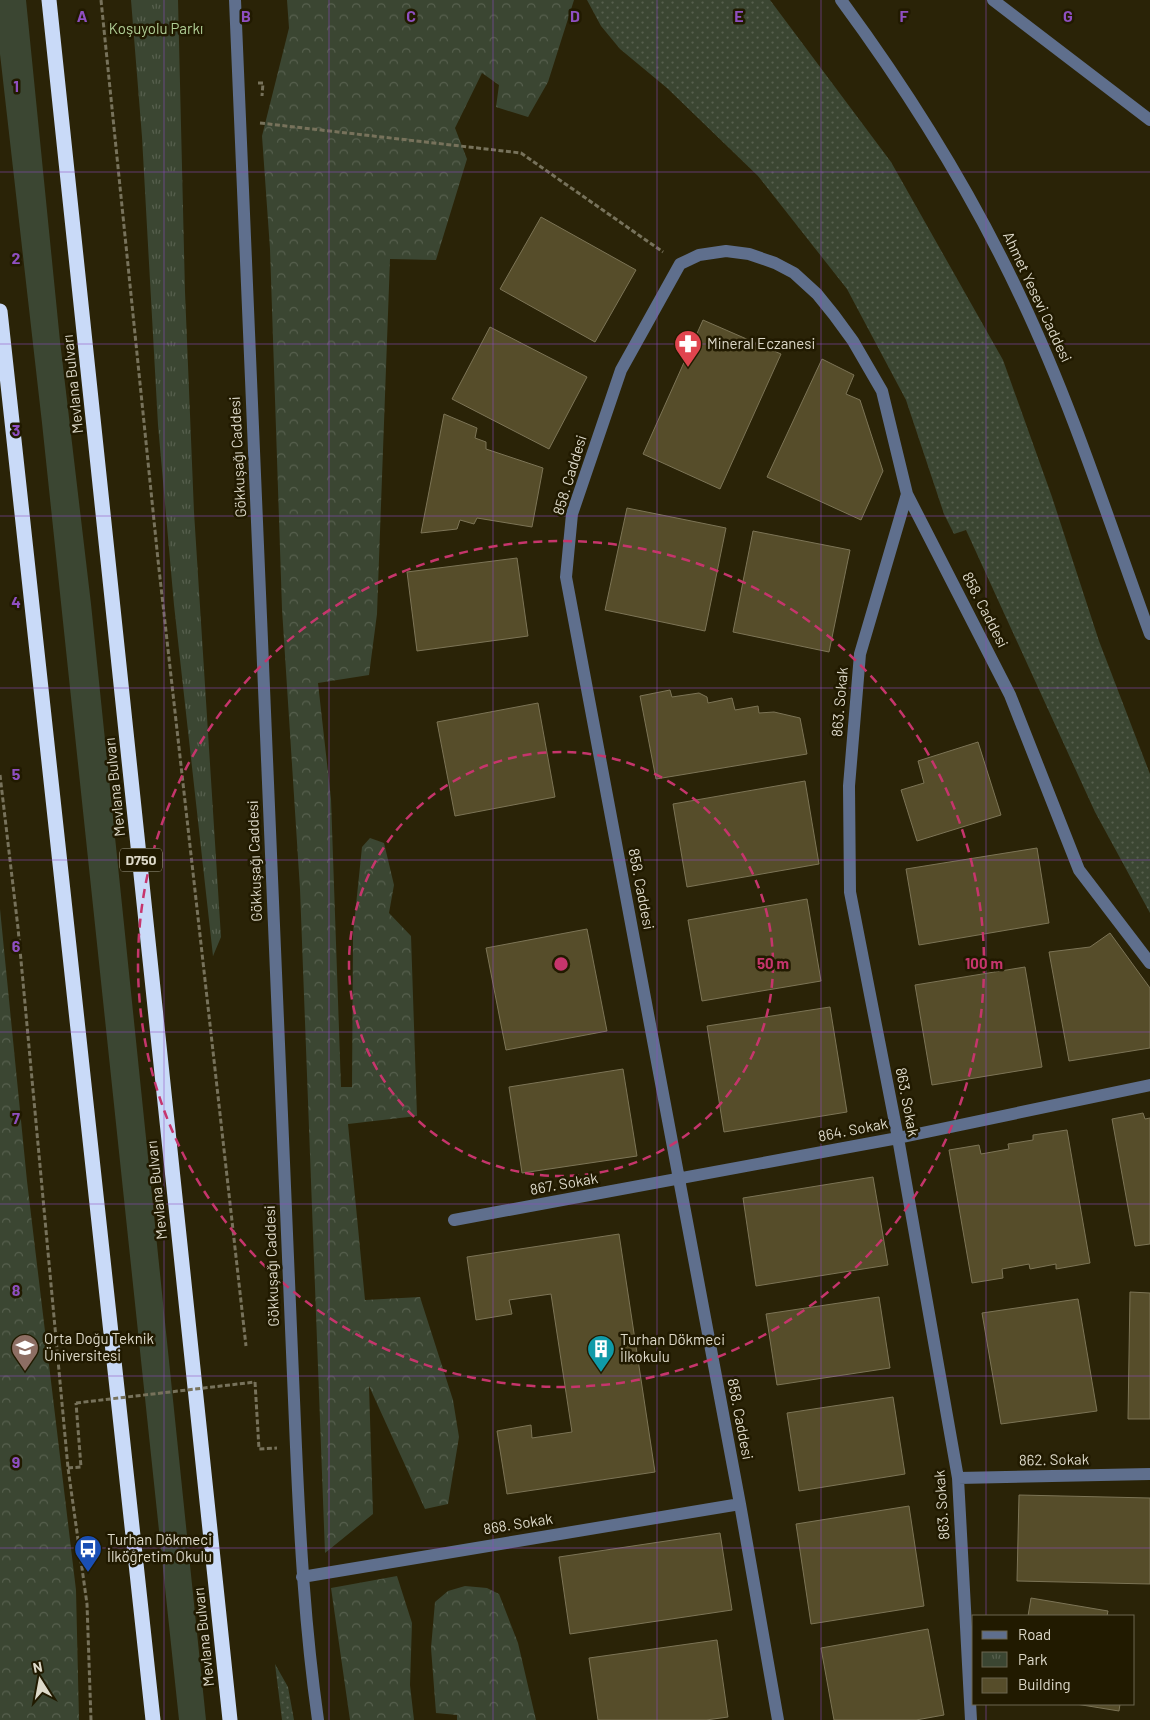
<svg xmlns="http://www.w3.org/2000/svg" width="1150" height="1720" font-family="Barlow,sans-serif">
	<defs>
		<pattern id="grass-dots" width="8" height="8" patternUnits="userSpaceOnUse" patternTransform="scale(1.25)"><rect width="8" height="8" fill="#3b4632"/><path d="M2 2h.1M6 6h.1" fill="none" stroke="#57604e" stroke-width="1.8" stroke-linecap="round"/></pattern>
		<pattern id="forest-crowns" width="20" height="18" patternUnits="userSpaceOnUse" patternTransform="scale(1.25)"><rect width="20" height="18" fill="#3b4632"/><path d="M2 6a3 3 0 1 1 6 0M12 15a3 3 0 1 1 6 0" fill="none" stroke="#57604e"/></pattern>
		<pattern id="park-tufts" width="24" height="20" patternUnits="userSpaceOnUse" patternTransform="scale(1.25)"><rect width="24" height="20" fill="#3b4632"/><path d="M3 7l-1-3M5 7V3M7 7l1-3M15 17l-1-3M17 17v-4M19 17l1-3" fill="none" stroke="#57604e"/></pattern>
	</defs>
	<rect width="100%" height="100%" fill="#2a2307"/>
	<!-- grass -->
	<path fill="url(#grass-dots)" d="M587,0H770L891,162L1003,360L1052,497L1099,641L1150,774V913L1095,812L966,530L954,534L944,514L906,400L847,289L758,176L667,88L620,49L601,26Z
		M275,1664L288,1687L294,1720H282Z"/>
	<!-- forest -->
	<path fill="url(#forest-crowns)" d="M287,0H574L548,82L528,117L496,107L499,85L482,73L455,128L467,159L436,260L390,259L377,614L369,675L318,683L331,799L341,1087H352L353,934L362,847L370,838L384,843L394,885L389,913L411,936L417,1116L348,1124L365,1300L420,1297L453,1400L459,1437L448,1504L425,1509L369,1386L373,1514L325,1553L300,889L282,609L270,249L262,136L289,28Z
		M0,909L27,1181L76,1590L79,1720H0Z
		M397,1576L412,1623L410,1685L414,1720H350L331,1588Z
		M465,1586L487,1588L499,1594L518,1643L536,1720H457V1715L436,1713L431,1648L435,1602L448,1591Z"/>
	<!-- park -->
	<path fill="url(#park-tufts)" d="M131,0H178L185,292L194,512L221,937L213,956L174,605L158,425L142,137Z"/>
	<!-- garden -->
	<path fill="#3b4632" d="M0,0H26L60,341L91,604L206,1720H179L42,423L0,54Z"/>
	<!-- building -->
	<path fill="#564d2a" stroke="#7c7456" d="M541,217L636,270L595,342L500,289Z
		M703,320L781,354L720,489L643,454Z
		M490,327L587,377L549,449L452,399Z
		M822,359L854,375L846,394L860,400L883,471L861,520L767,477Z
		M444,414L477,428L475,438L486,442V449L543,468L532,527L477,518L474,524L460,520L457,529L421,533Z
		M627,508L726,528L705,631L605,610Z
		M753,531L850,550L829,652L733,632Z
		M517,558L528,636L417,651L407,572Z
		M670,690L672,697L699,693L707,697L708,703L732,698L735,710L758,706L759,713L774,712L800,718L807,754L656,779L640,696Z
		M538,703L555,797L455,816L437,722Z
		M978,742L1001,815L917,841L901,790L924,783L918,761Z
		M805,781L819,864L687,887L673,804Z
		M1037,848L1049,923L919,945L906,869Z
		M807,899L821,981L702,1001L688,920Z
		M587,929L607,1031L506,1050L486,948Z
		M1110,933L1150,988V1048L1069,1061L1049,952L1090,947Z
		M1025,967L1042,1067L932,1085L915,985Z
		M830,1007L847,1112L724,1132L707,1026Z
		M623,1069L637,1156L522,1173L509,1087Z
		M1143,1113L1145,1119L1150,1118V1244L1135,1246L1112,1119Z
		M1067,1130L1090,1263L1056,1269V1264L1030,1269L1029,1264L1002,1269L1003,1278L972,1283L949,1150L979,1145L981,1154L1009,1149L1008,1144L1033,1140V1135Z
		M873,1177L888,1265L756,1286L743,1198Z
		M619,1234L655,1472L507,1494L497,1431L531,1425L532,1438L572,1432L551,1294L509,1300L512,1314L476,1320L467,1257Z
		M1130,1292L1150,1293V1419H1128Z
		M879,1297L890,1368L777,1385L766,1314Z
		M1078,1299L1097,1411L1001,1424L982,1313Z
		M893,1397L905,1474L799,1491L787,1413Z
		M1019,1495L1150,1498V1584L1017,1581Z
		M909,1506L924,1606L811,1624L796,1524Z
		M720,1533L732,1610L570,1634L559,1557Z
		M1031,1598L1108,1611L1107,1616H1028Z
		M928,1629L944,1715L916,1720H834L821,1648Z
		M717,1640L728,1717L706,1720H598L589,1658Z
		M1076,1704H1120L1119,1711Z"/>
	<g fill="none" stroke-linecap="round" stroke-linejoin="round">
		<!-- path -->
		<path stroke="#77725b" stroke-width="3" stroke-dasharray="5 2.5" stroke-linecap="butt" d="M101,0L158,560L246,1346
			M258,83H263L262,96
			M260,123L521,153L663,252
			M0,775L18,928L68,1468L87,1604L91,1720
			M255,1382L259,1449L277,1448
			M68,1468L81,1467L76,1403"/>
		<!-- minor -->
		<path stroke="#5f6f8d" stroke-width="12" d="M235,0L296,1447C300,1538 305,1629 318,1720
			M841,0C911,95 972,193 1022,300C1073,408 1109,522 1150,634
			M993,0L1150,120
			M907,494L860,654L849,786L850,892L898,1138L958,1478L971,1720
			M454,1220L898,1138L1150,1085
			M958,1478L1150,1474
			M302,1577L740,1504
			M778,1720L740,1504L566,577L572,514L621,370L680,264L699,255L726,251L749,254L775,263L794,273L817,294L834,315L853,341L882,391L907,494L1010,695L1079,870L1150,963"/>
		<!-- highway -->
		<path stroke="#c9daf8" stroke-width="15" d="M49,0L230,1720
			M0,311L153,1720"/>
		<!-- path-bridge -->
		<path stroke="#77725b" stroke-width="3" stroke-dasharray="5 2.5" stroke-linecap="butt" d="M76,1403L255,1382"/>
	</g>
	<!-- grid -->
	<path fill="none" stroke="#8f4fc1" stroke-width="1" stroke-opacity="0.55" d="M164,0V1720M329,0V1720M493,0V1720M657,0V1720M821,0V1720M986,0V1616M0,172H1150M0,344H1150M0,516H1150M0,688H1150M0,860H1150M0,1032H1150M0,1204H1150M0,1376H1150M0,1548H1150M986,1704V1720"/>
	<!-- distance rings -->
	<g fill="none" stroke="#c6356c" stroke-width="2.5" stroke-dasharray="9 6">
		<circle cx="561" cy="964" r="212"/>
		<circle cx="561" cy="964" r="423"/>
	</g>
	<!-- icons -->
	<defs>
		<symbol id="pharmacy-pin" viewBox="-11 -11 22 30"><path d="M0 17L-7.5 6A9.5 9.5 0 1 1 7.5 6Z" fill="#e0444e" stroke="#211a00"/><path d="M-2-6h4v4h4v4h-4v4h-4v-4h-4v-4h4Z" fill="#fff"/></symbol>
		<symbol id="university-pin" viewBox="-11 -11 22 30"><path d="M0 17L-7.5 6A9.5 9.5 0 1 1 7.5 6Z" fill="#8d6e63" stroke="#211a00"/><path d="M0-5L7-2L0 1L-7-2ZM-4 1L0 2.5L4 1V4Q0 6-4 4Z" fill="#fff"/></symbol>
		<symbol id="building-pin" viewBox="-11 -11 22 30"><path d="M0 17L-7.5 6A9.5 9.5 0 1 1 7.5 6Z" fill="#0f9aa8" stroke="#211a00"/><path d="M-4-6H4V6H1V3H-1V6H-4ZM-2.5-4.3h1.7v1.8h-1.7ZM.8-4.3h1.7v1.8H.8ZM-2.5-1h1.7V.8h-1.7ZM.8-1h1.7V.8H.8Z" fill="#fff"/></symbol>
		<symbol id="bus-pin" viewBox="-11 -11 22 30"><path d="M0 17L-7.5 6A9.5 9.5 0 1 1 7.5 6Z" fill="#1a4fb4" stroke="#211a00"/><path d="M-5-6H5V4H4V6H2V4H-2V6H-4V4H-5ZM-3.5-4V0h7V-4ZM-3.5 1.2v1.5H-2V1.2ZM2 1.2v1.5H3.5V1.2Z" fill="#fff"/></symbol>
	</defs>
	<g fill-rule="evenodd">
		<use href="#pharmacy-pin" x="672" y="328" width="32" height="43"/>
		<use href="#university-pin" x="9" y="1332" width="32" height="43"/>
		<use href="#building-pin" x="585" y="1333" width="32" height="43"/>
		<use href="#bus-pin" x="72" y="1533" width="32" height="43"/>
	</g>
	<g text-anchor="middle" stroke-width="5" stroke-linejoin="round" paint-order="stroke">
		<!-- shield labels -->
		<rect fill="#211a00" stroke="#a5a08d" stroke-width="1" x="120" y="848.5" width="42" height="23" rx="4"/>
		<g font-size="14" font-weight="bold" fill="#dedaca">
			<text x="141" y="865">D750</text>
		</g>
		<!-- park labels -->
		<g font-size="15" fill="#b0ce95" stroke="#211a00">
			<text x="156" y="34">Koşuyolu Parkı</text>
		</g>
		<!-- street labels -->
		<g font-size="15" fill="#dedaca" stroke="#211a00">
			<text transform="translate(1037 297) rotate(65)" y="5">Ahmet Yesevi Caddesi</text>
			<text transform="translate(73 384) rotate(-96)" y="5">Mevlana Bulvarı</text>
			<text transform="translate(238 457) rotate(-93)" y="5">Gökkuşağı Caddesi</text>
			<text transform="translate(570 475) rotate(-73)" y="5">858. Caddesi</text>
			<text transform="translate(985 610) rotate(63)" y="5">858. Caddesi</text>
			<text transform="translate(840 702) rotate(-85)" y="5">863. Sokak</text>
			<text transform="translate(115 787) rotate(-96)" y="5">Mevlana Bulvarı</text>
			<text transform="translate(255 861) rotate(-92)" y="5">Gökkuşağı Caddesi</text>
			<text transform="translate(641 889) rotate(79)" y="5">858. Caddesi</text>
			<text transform="translate(907 1102) rotate(79)" y="5">863. Sokak</text>
			<text transform="translate(853 1130) rotate(-11)" y="5">864. Sokak</text>
			<text transform="translate(564 1184) rotate(-10)" y="5">867. Sokak</text>
			<text transform="translate(157 1190) rotate(-96)" y="5">Mevlana Bulvarı</text>
			<text transform="translate(272 1266) rotate(-92)" y="5">Gökkuşağı Caddesi</text>
			<text transform="translate(740 1419) rotate(79)" y="5">858. Caddesi</text>
			<text transform="translate(1054 1460) rotate(-1)" y="5">862. Sokak</text>
			<text transform="translate(942 1505) rotate(-94)" y="5">863. Sokak</text>
			<text transform="translate(518 1524) rotate(-9)" y="5">868. Sokak</text>
			<text transform="translate(204 1637) rotate(-96)" y="5">Mevlana Bulvarı</text>
		</g>
		<!-- poi labels -->
		<g font-size="15" fill="#dedaca" stroke="#211a00" text-anchor="start">
			<text x="707" y="349">Mineral Eczanesi</text>
			<text x="44" y="1344">Orta Doğu Teknik<tspan x="44" dy="17">Üniversitesi</tspan></text>
			<text x="620" y="1345">Turhan Dökmeci<tspan x="620" dy="17">İlkokulu</tspan></text>
			<text x="107" y="1545">Turhan Dökmeci<tspan x="107" dy="17">İlköğretim Okulu</tspan></text>
		</g>
	</g>
	<g font-size="16" text-anchor="middle" font-weight="bold" fill="#8f4fc1" stroke="#211a00" stroke-width="5" stroke-linejoin="round" paint-order="stroke">
		<text x="82" y="22">A</text>
		<text x="246" y="22">B</text>
		<text x="411" y="22">C</text>
		<text x="575" y="22">D</text>
		<text x="739" y="22">E</text>
		<text x="904" y="22">F</text>
		<text x="1068" y="22">G</text>
		<text x="16" y="92">1</text>
		<text x="16" y="264">2</text>
		<text x="16" y="436">3</text>
		<text x="16" y="608">4</text>
		<text x="16" y="780">5</text>
		<text x="16" y="952">6</text>
		<text x="16" y="1124">7</text>
		<text x="16" y="1296">8</text>
		<text x="16" y="1468">9</text>
	</g>
	<circle cx="561" cy="964" r="8" fill="#c6356c" stroke="#211a00" stroke-width="2.5"/>
	<g font-size="15" text-anchor="middle" font-weight="bold" fill="#c6356c" stroke="#211a00" stroke-width="5" stroke-linejoin="round" paint-order="stroke">
		<text x="773" y="969">50 m</text>
		<text x="984" y="969">100 m</text>
	</g>
	<!-- legend -->
	<rect x="972" y="1615" width="162" height="90" fill="#211a00" stroke="#6d6751"/>
	<rect x="982" y="1631" width="25" height="8" fill="#5f6f8d" stroke="#6d6751"/>
	<text x="1018" y="1640" font-size="15" fill="#dedaca">Road</text>
	<rect x="982" y="1652" width="25" height="15" fill="url(#park-tufts)" stroke="#6d6751"/>
	<text x="1018" y="1665" font-size="15" fill="#dedaca">Park</text>
	<rect x="982" y="1678" width="25" height="15" fill="#564d2a" stroke="#6d6751"/>
	<text x="1018" y="1690" font-size="15" fill="#dedaca">Building</text>
	<!-- north arrow -->
	<g transform="translate(40 1680) rotate(349)" stroke="#211a00" stroke-width="4" paint-order="stroke">
	<path d="M0-4L9 19L0 12L-9 19Z" fill="#dedaca"/>
	<text y="-8" font-size="14" font-weight="bold" text-anchor="middle" fill="#dedaca">N</text>
	</g>
</svg>
